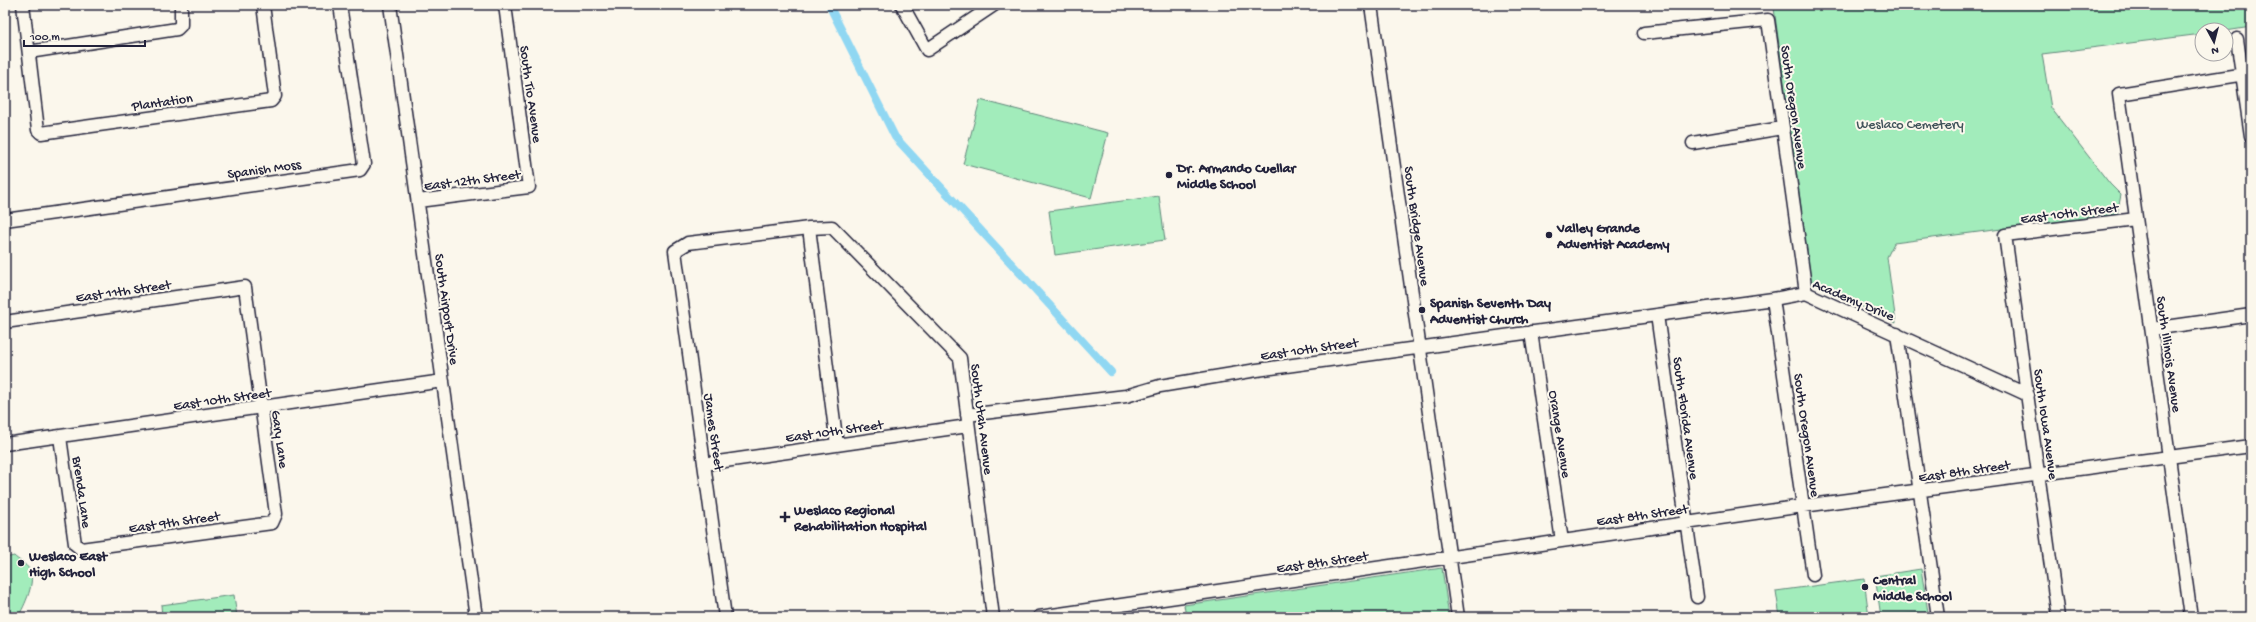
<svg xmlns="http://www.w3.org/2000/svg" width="2256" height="622" font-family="'Gochi Hand',sans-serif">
	<rect width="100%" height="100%" fill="#fbf7ec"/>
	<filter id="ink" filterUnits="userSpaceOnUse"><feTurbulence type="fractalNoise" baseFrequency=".025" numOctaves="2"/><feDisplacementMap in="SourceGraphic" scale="8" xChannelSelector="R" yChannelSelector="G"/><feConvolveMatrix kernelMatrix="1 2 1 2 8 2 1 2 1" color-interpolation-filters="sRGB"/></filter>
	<g filter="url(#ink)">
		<!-- green -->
		<path fill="#a2ecbb" stroke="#62877b" d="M1795,5H2251V27L2226,31L2202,30V34L2042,54L2051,108L2110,184L2121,195L2117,214L1894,243L1887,257L1896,323L1811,282L1774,8Z
			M980,100L1108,133L1091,198L963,164Z
			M1159,196L1165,240L1055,255L1049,211Z
			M14,556C18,560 26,564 29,569C37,580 24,607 18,617H5V558Z
			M1442,568L1449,617H1186L1184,605Z
			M1921,569L1928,612L1881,617L1875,576Z
			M1864,579L1869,617H1780L1776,591Z
			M234,595L237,617H162L161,605Z"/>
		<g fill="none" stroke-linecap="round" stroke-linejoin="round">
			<!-- canal -->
			<path stroke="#90d7f2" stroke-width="8" d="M829,5L895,137L1111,372"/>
			<defs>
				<path id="minor" d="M23,5L38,130L41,133L271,101L275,96L263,5
					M390,5L476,617
					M902,5L927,50L994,5
					M1371,5L1458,617
					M1644,33L1768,20L1806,293
					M2237,39L2251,136
					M29,52L177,29L181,25V5
					M1693,143L1782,128
					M418,201L529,187L505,5
					M5,220L360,170L364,164L340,5
					M809,228L832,227L960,358L993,617
					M1773,299L1813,575
					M1657,315L1697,597
					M5,322L245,287L276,514L272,523L81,549L75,544L60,437
					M2152,329L2251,315
					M1531,332L1562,541
					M1897,334L1938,617
					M967,415L1126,396L1160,386L1257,370L1773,299L1806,293L2028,395
					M5,444L443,381
					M704,464L968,426
					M725,617L675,251L688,243L809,228L837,445
					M1039,617L1803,506L2251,446
					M2058,617L2005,235L2136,219
					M2191,617L2119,94L2251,73"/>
			</defs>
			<!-- minor casing -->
			<use href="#minor" stroke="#22223b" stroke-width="15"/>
			<!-- minor -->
			<use href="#minor" stroke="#fbf7ec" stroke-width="12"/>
		</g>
	</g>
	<!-- markers -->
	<g fill="#22223b" stroke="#fbf7ec" stroke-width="1.5">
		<circle cx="1169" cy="175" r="4"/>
		<circle cx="1549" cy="235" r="4"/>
		<circle cx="1422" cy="310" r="4"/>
		<path d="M783 511h4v4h4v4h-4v4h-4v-4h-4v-4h4z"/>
		<circle cx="21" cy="563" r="4"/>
		<circle cx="1865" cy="587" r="4"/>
	</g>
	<g text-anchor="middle" stroke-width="4" stroke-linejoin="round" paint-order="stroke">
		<!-- street labels -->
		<g font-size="14" fill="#22223b" stroke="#fbf7ec">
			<text transform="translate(532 94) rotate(82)" y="5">South Tio Avenue</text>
			<text transform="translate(162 101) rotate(-8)" y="5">Plantation</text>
			<text transform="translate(1795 107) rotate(82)" y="5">South Oregon Avenue</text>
			<text transform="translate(264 168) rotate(-8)" y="5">Spanish Moss</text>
			<text transform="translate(472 179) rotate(-7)" y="5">East 12th Street</text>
			<text transform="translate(2069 212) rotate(-7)" y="5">East 10th Street</text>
			<text transform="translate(1418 226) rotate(82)" y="5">South Bridge Avenue</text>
			<text transform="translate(123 290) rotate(-8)" y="5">East 11th Street</text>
			<text transform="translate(1854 299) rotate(23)" y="5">Academy Drive</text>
			<text transform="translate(448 309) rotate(82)" y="5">South Airport Drive</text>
			<text transform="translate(1309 348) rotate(-8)" y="5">East 10th Street</text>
			<text transform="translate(2170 354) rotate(82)" y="5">South Illinois Avenue</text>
			<text transform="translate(222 398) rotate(-8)" y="5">East 10th Street</text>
			<text transform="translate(1687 418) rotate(82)" y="5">South Florida Avenue</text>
			<text transform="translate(983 419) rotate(83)" y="5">South Utah Avenue</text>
			<text transform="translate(2047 424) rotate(82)" y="5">South Iowa Avenue</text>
			<text transform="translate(834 430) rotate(-8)" y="5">East 10th Street</text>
			<text transform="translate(715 432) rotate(82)" y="5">James Street</text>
			<text transform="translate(1561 434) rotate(81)" y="5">Orange Avenue</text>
			<text transform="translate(1808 435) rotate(82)" y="5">South Oregon Avenue</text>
			<text transform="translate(281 439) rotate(82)" y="5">Gary Lane</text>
			<text transform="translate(1964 470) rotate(-8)" y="5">East 8th Street</text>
			<text transform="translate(83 492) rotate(82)" y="5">Brenda Lane</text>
			<text transform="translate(1642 514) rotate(-8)" y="5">East 8th Street</text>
			<text transform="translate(174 521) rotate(-8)" y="5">East 9th Street</text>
			<text transform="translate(1322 561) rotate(-8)" y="5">East 8th Street</text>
		</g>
		<!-- park labels -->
		<g font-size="14" fill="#42545b" stroke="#fbf7ec">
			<text x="1910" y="128">Weslaco Cemetery</text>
		</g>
		<!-- poi labels -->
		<g font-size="14" font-weight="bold" fill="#22223b" stroke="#fbf7ec" text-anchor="start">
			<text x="1177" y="172">Dr. Armando Cuellar<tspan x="1177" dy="16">Middle School</tspan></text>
			<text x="1557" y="232">Valley Grande<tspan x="1557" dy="16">Adventist Academy</tspan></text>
			<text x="1430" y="307">Spanish Seventh Day<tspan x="1430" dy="16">Adventist Church</tspan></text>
			<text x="794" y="514">Weslaco Regional<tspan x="794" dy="16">Rehabilitation Hospital</tspan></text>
			<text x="29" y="560">Weslaco East<tspan x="29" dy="16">High School</tspan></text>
			<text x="1873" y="584">Central<tspan x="1873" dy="16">Middle School</tspan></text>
		</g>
	</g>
	<!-- margin -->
	<rect width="2256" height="622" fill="none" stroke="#fbf7ec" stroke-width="20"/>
	<rect x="10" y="10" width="2236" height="602" fill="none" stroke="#22223b" stroke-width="1.5" filter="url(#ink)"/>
	<!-- north arrow -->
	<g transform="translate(2214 42) rotate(173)"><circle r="19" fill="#fbf7ec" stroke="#a4a2a5"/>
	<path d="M0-3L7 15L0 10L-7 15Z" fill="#22223b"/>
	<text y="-6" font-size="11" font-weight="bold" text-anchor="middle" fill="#22223b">N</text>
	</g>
	<!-- scale -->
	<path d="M24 40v6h121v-6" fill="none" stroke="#22223b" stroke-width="2"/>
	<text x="30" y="40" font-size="12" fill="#22223b" stroke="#fbf7ec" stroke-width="3" paint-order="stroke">100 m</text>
</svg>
